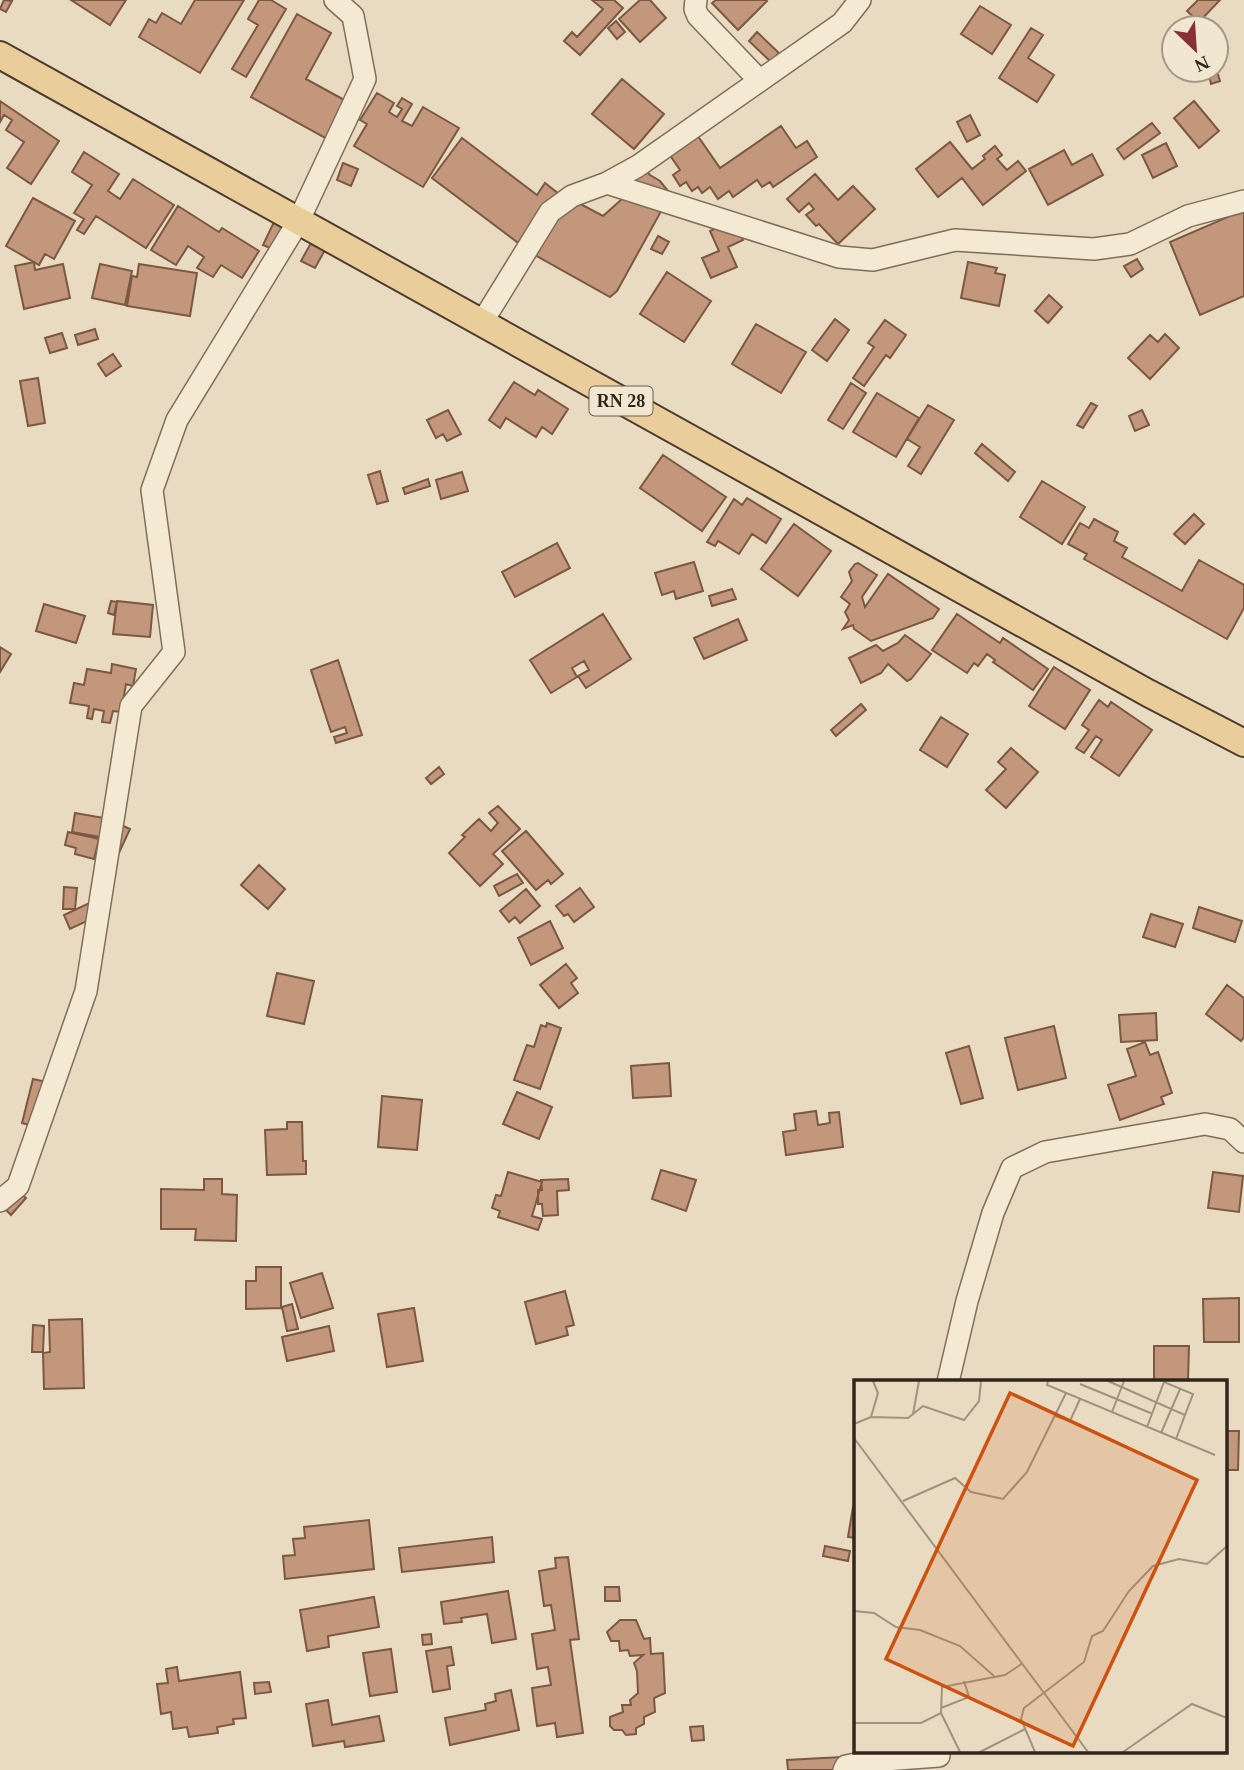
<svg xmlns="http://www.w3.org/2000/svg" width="1244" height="1770" font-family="'Times New Roman',serif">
	<rect width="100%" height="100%" fill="#e8dbc1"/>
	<!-- building -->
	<path fill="#c3977b" stroke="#7c5843" stroke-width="2" d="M4,0L12,1L6,12L0,9Z
		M71,0H126L110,25Z
		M195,0H244L200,73L139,37L149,19L156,23L162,13L181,24Z
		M259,0H271L286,9L246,77L232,69L258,25L248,19Z
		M592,0H614L623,8L580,55L564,41L572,32L577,37L603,9Z
		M640,0H650L666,18L640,42L619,19Z
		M716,0H766L767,1L738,30L712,3Z
		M1198,0H1220L1199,22L1187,11Z
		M980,6L1011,25L992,54L961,34Z
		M297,14L331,33L306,79L348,102L327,139L251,97Z
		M616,21L625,32L617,39L608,28Z
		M1031,28L1043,35L1028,58L1054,75L1037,102L999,78Z
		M757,32L779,53L771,62L749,41Z
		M1216,68L1220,81L1211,84L1208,70H1216Z
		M622,79L664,114L634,149L592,114Z
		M377,93L394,103L389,112L397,117L402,109L397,106L402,98L412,104L402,121L412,126L423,107L459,128L423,187L354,146L367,124L360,120Z
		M0,101L59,141L31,184L7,168L24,142L6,130L12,120L4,115L0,122Z
		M1194,101L1219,131L1199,148L1174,118Z
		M970,115L980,135L967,142L957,122Z
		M1152,123L1160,133L1124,159L1117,149Z
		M781,126L796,148L807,141L817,157L773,187L770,182L762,187L757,180L733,197L729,191L718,199L710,187L702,193L698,187L692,191L686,182L680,186L673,175L680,170L667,151L695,132L720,168Z
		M462,138L537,195L545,183L559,194L521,245L432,178Z
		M950,142L972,169L985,159L983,156L995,146L1002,155L997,159L1007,170L1018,161L1026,171L983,205L962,178L938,197L916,169Z
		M1166,143L1177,166L1153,178L1142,155Z
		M1064,150L1072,165L1092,154L1103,175L1048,205L1029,169Z
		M84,152L119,174L108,191L120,199L133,179L174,205L146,248L96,216L84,234L77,230L84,219L74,213L92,185L72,172Z
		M343,163L358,169L351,186L337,180Z
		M644,168L650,175L660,181L689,217L665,204L617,291L610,297L535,255L561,209L573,200L603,216L631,191L625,184Z
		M815,174L838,200L853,186L875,209L838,244L819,224L816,226L806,215L814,209L809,203L799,212L787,199Z
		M33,198L75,221L54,259L45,254L39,265L6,246Z
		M178,206L219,232L222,228L259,251L242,278L221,265L213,277L197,268L204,257L188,246L176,265L151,250Z
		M1244,210V296L1200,315L1170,242Z
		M734,220L743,240L728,247L737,267L711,278L702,258L719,251L710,231Z
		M274,222L287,228L277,251L263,245Z
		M658,236L669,242L662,254L651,249Z
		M311,243L325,250L315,268L301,261Z
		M1137,259L1143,269L1131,277L1124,266Z
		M34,262L35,270L63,264L70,298L24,309L15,266Z
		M968,262L997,268L995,273L1005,275L999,306L961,298Z
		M100,264L132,271L125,305L92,298Z
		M139,264L197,273L190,316L127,306L132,276L137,277Z
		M667,272L711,301L684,342L640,314Z
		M1049,295L1062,307L1048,323L1035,311Z
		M835,319L849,330L827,361L812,350Z
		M885,320L906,335L890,358L886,355L864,386L853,378L874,347L868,343Z
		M756,324L806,352L781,393L732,364Z
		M95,329L98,339L78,345L75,335Z
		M62,333L67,348L50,353L45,338Z
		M1165,334L1179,348L1150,379L1128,358L1150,335L1158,342Z
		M113,354L121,366L106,376L98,364Z
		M38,378L45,423L28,426L20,381Z
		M514,382L535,395L538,390L568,409L552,434L542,427L536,437L506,418L500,428L489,420Z
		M851,383L866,393L843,429L828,420Z
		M877,393L919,418L896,457L853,432Z
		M1091,403L1097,406L1083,428L1077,425Z
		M928,405L954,420L921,474L908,466L920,447L907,439Z
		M448,410L461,434L447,441L443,434L436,438L427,420Z
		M1142,410L1149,425L1135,431L1129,416Z
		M982,444L1015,472L1008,481L975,453Z
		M663,455L726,497L702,531L640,488Z
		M380,471L388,501L377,504L368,475Z
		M462,472L468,491L441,499L436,480Z
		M428,479L430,486L405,494L403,488Z
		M1042,481L1085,507L1062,544L1020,517Z
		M747,498L781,519L766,543L752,534L739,554L718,541L715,546L707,542L734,499L742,505Z
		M1194,514L1204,524L1185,544L1174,534Z
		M1094,519L1118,532L1114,541L1127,548L1122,557L1182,591L1199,560L1244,585V608L1227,639L1084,559L1087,554L1068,544L1080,523L1089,528Z
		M794,524L831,551L798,596L761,569Z
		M557,543L570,568L515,597L502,572Z
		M694,562L703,591L676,599L674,591L662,595L655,573Z
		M858,563L877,575L862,597L865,607L888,574L939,609L933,618L871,641L854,629L853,625L843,629L849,620L845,612L850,604L841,597L852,581L849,572L855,564Z
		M732,589L736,599L712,606L709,596Z
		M111,601L117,602L114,615L108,613Z
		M117,601L153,605L150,637L113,634Z
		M44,604L85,616L76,643L36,631Z
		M603,614L631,659L586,688L578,676L589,670L584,661L572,668L577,677L551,693L530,660Z
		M957,614L1000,643L1003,638L1048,669L1033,690L993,662L995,660L987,654L978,666L974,663L967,673L932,650Z
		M738,619L747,640L704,659L694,638Z
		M905,635L931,654L911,679L907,681L888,664L881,673L861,683L849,658L876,645L883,651L898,643Z
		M0,647L11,654L0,672Z
		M338,660L362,735L336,743L334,737L347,733L345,727L331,732L311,670Z
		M112,664L136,669L133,686L126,684L121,712L113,711L110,723L102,722L104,711L94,709L92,719L87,718L89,706L70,703L74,683L84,685L87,669L111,673Z
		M1054,667L1090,690L1065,729L1029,706Z
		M1099,700L1108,707L1111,702L1152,730L1119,776L1091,757L1102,740L1096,736L1084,753L1076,748L1089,730L1082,725Z
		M861,704L866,710L836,736L831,730Z
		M941,717L968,734L947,767L920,750Z
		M1011,748L1038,772L1006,808L986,790L1006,769L998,762Z
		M439,767L444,774L431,784L426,778Z
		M498,806L520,829L493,854L503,864L480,886L449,853L465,837L462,835L479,819L491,831L498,823L489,813Z
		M75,813L104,818L100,837L72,832Z
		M119,824L130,829L119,853L108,848Z
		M526,831L563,874L551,884L548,880L536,890L502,851Z
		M68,832L99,839L94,859L75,854L76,848L65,845Z
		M259,865L285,889L268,909L241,885Z
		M517,874L523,883L499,896L494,886Z
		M64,887L77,888L75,909H63Z
		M580,888L594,907L574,922L568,914L564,916L556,906Z
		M526,889L540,906L520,923L515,917L509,922L500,911Z
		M100,898L106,912L70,929L64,915Z
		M1199,907L1242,921L1235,942L1193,928Z
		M1151,914L1183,924L1175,947L1143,937Z
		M550,921L563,948L531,965L518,938Z
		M566,964L577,978L571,983L578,993L559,1008L540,985Z
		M277,973L314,981L304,1024L267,1016Z
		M1227,985L1244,998V1037L1241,1041L1206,1014Z
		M1156,1013L1157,1040L1121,1042L1119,1015Z
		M547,1023L561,1028L540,1089L514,1080L527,1045L534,1047L541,1025L546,1027Z
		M1054,1026L1066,1078L1018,1090L1005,1038Z
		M1145,1042L1150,1055L1158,1052L1172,1093L1161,1097L1164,1104L1120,1120L1108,1085L1136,1076L1127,1049Z
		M969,1046L983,1098L961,1104L946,1053Z
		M669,1063L671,1096L633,1098L631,1066Z
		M33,1079L47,1082L36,1127L22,1123Z
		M517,1092L552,1107L539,1139L503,1124Z
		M382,1096L422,1100L417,1150L378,1147Z
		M816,1111L818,1125L830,1123L829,1113L839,1112L843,1147L786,1155L783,1132L796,1130L794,1114Z
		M287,1122H302L303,1161H306V1174L267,1175L265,1130L287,1129Z
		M661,1170L696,1180L686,1211L652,1199Z
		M508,1172L542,1182L532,1216L542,1219L538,1230L498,1217L500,1211L492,1208L496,1195L501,1196Z
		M1213,1172L1243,1176L1239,1212L1208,1208Z
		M204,1179H222V1194L237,1195L236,1241L195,1240L196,1229H161V1189L204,1190Z
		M568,1179L569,1190L557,1191L558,1215L543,1216L542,1204H538V1190H542L541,1180Z
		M19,1191L26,1198L11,1215L4,1208Z
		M256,1267H281V1308L246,1309V1281H256Z
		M322,1273L333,1308L301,1318L290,1283Z
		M565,1291L574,1325L566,1327L568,1335L536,1344L525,1302Z
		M1239,1298V1342H1204L1203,1299Z
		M292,1304L298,1329L287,1331L282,1307Z
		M414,1308L423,1361L387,1367L378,1314Z
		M82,1319L84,1388L44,1389L43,1353L50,1352L49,1320Z
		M33,1325L44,1326L43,1352H32Z
		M329,1326L334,1351L287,1361L282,1337Z
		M1154,1346H1189L1188,1380L1154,1381Z
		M1225,1431H1239L1238,1470H1225Z
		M853,1507H856V1538L848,1537Z
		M369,1520L374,1569L285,1579L283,1556L295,1555L293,1539L305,1538L304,1527Z
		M492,1537L494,1562L402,1572L399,1548Z
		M825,1546L850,1551L848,1561L823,1556Z
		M568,1557L579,1639L570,1640L583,1733L557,1737L555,1723L537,1726L532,1688L551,1685L548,1667L537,1669L532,1634L555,1630L551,1605L544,1606L539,1571L556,1568L555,1558Z
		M605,1587H619L620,1601H605Z
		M508,1591L516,1639L492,1643L487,1614L461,1618L462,1622L444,1624L441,1602Z
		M374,1597L379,1627L328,1636L329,1647L307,1651L300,1610Z
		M620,1620H636L644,1639L650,1638L651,1654L663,1653L665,1693L654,1698L655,1712L644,1717V1724L636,1728V1734L626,1735L622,1730H614L610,1726V1717L623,1712L622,1705H631L630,1700L638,1693L637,1671L634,1663L643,1655L630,1656L628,1650L620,1651L619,1641H611L607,1632Z
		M431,1634L432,1644L423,1645L422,1635Z
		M451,1647L454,1665L447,1666L450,1689L433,1692L426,1651Z
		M391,1649L397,1692L370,1696L363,1653Z
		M177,1667L179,1681L240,1672L246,1718L233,1719L234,1724L217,1727L218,1733L189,1737L187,1727L173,1729L171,1712L161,1714L157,1684L168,1683L166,1669Z
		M269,1682L271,1692L255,1694L254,1683Z
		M511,1690L519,1730L450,1745L445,1718L486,1710L485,1704L496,1701L495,1694Z
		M328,1700L332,1725L379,1716L384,1741L345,1747L344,1741L313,1746L306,1704Z
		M703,1726L704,1740L692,1741L690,1727Z
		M841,1757V1770H788L787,1760Z"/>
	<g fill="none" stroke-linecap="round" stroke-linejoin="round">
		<defs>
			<path id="minor" d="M696,0L695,9L698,16L759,80
				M607,183L839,257L873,260L955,240L1094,249L1130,244L1188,216L1244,201
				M481,324L550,212L572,196L607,183L638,166L842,23L860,0
				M0,1201L18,1186L86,991L131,706L174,652L152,490L177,420L298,222L365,79L353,16L335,0
				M948,1382L967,1301L993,1213L1012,1168L1045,1152L1205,1124L1230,1129L1244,1142
				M844,1770L846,1766L871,1761L939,1756"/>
			<path id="major" d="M0,55L1148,693L1244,743"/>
		</defs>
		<!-- minor casing -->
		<use href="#minor" stroke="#806d5b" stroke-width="24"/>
		<!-- major casing -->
		<use href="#major" stroke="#4e3c2f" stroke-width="30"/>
		<!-- minor -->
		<use href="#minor" stroke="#f4e9d3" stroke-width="21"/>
		<!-- major -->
		<use href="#major" stroke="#e9ce9c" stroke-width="26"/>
	</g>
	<g text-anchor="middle" stroke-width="5" stroke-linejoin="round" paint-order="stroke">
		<!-- shield labels -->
		<rect fill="#f1e6d0" stroke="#6b6053" stroke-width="2" x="589.5" y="386.5" width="63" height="29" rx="5"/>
		<g font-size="18" font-weight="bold" fill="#31261d">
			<text x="621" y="407">RN 28</text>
		</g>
	</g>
	<!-- overview -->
	<g transform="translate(854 1380)">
		<rect width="373" height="373" fill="#e8dbc1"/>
		<path fill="none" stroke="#9f937f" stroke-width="2" d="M194,1L193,5L361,75M254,1L331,35L322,59M226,4L299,34M258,32L270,1M59,34L65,1M201,36L216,41L226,19M17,37L24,13L19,1M0,44L17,37L54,38L69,26L110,40L125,21L127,1M293,47L310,2L339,14L331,35M307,53L326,9M0,58L234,372M49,121L101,98L117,112L149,119L173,92L212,13M0,231L20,233L42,247L66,250L106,266L140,296M87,328L115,317L110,301M0,343H67L87,333M106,372L87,333L88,307L151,295L169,283M126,372L171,349M181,372L167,339L170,328L230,282L238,256L249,251L275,211L299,186L325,179L353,184L373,166M269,372L338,324L373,338"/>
		<path fill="#cd510f" fill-opacity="0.15" stroke="#cd510f" stroke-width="3.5" d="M156,13L343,100L219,366L32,279Z"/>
		<rect width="373" height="373" fill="none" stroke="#31261d" stroke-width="3.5"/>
	</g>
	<!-- north arrow -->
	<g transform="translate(1195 49) rotate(155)"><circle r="33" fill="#f1e6d0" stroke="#a49988" stroke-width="2"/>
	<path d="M0-5L12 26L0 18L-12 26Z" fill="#883134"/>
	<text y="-10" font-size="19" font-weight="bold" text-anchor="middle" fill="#31261d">N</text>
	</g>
</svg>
